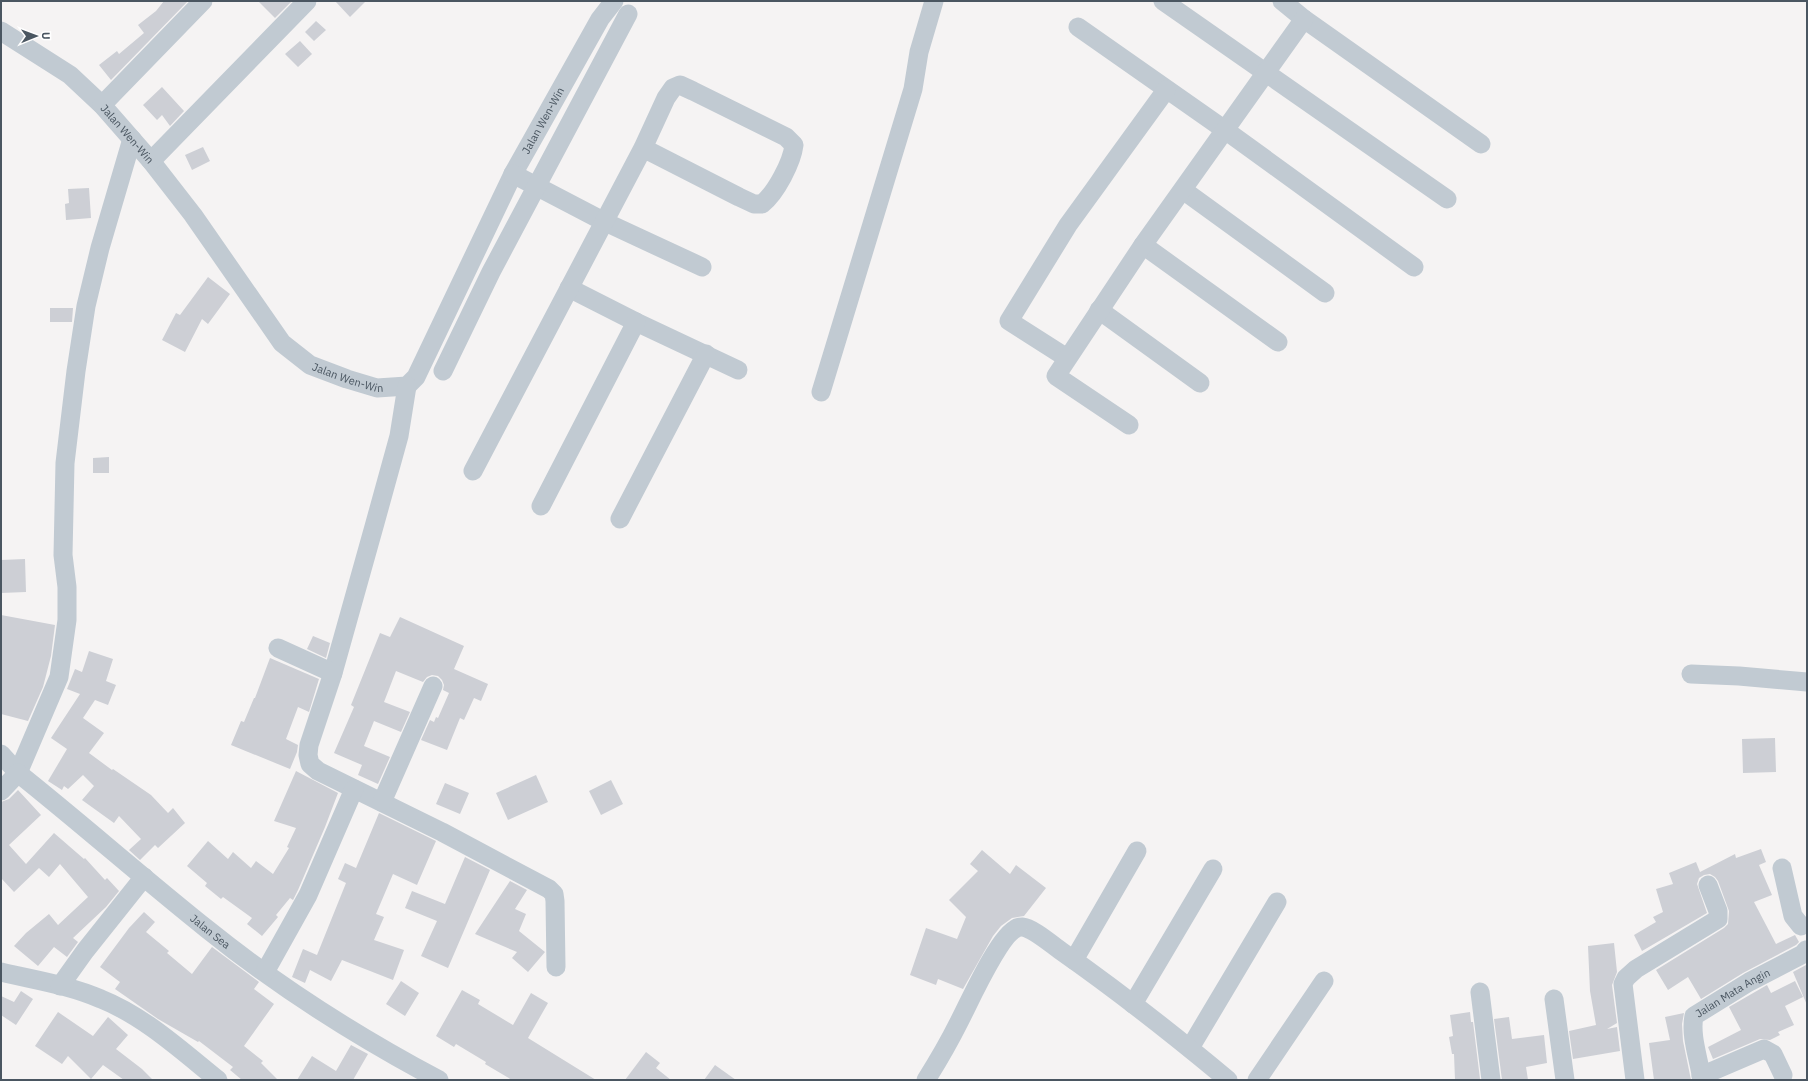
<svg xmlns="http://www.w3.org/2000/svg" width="1808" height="1081" font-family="'IBM Plex Sans',sans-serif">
	<rect width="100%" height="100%" fill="#f5f3f3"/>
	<!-- building -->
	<path fill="#cdcfd5" d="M164,1H188L111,80L99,65L117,51L119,54L144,33L138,25L156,11Z
		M258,1H292L275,18Z
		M335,1H366L350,17Z
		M316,21L326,30L314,41L305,32Z
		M300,41L312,54L298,67L285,54Z
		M162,87L184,111L170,126L162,115L157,120L143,105Z
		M203,147L210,161L192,170L185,155Z
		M89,188L91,218L66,220L65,204L69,203L68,189Z
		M208,277L230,294L208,324L202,319L185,352L162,340L176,313L180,315Z
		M50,308H73L72,322H50Z
		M109,457V473H93V458Z
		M25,559L26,592L1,593V560Z
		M1,615L55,625L51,656L43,687L28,721L1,714Z
		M400,617L464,646L454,669L488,684L481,701L474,698L464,720L460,718L447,750L421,740L430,720L434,722L436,717L438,718L449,693L443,690L444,685L442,680L438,676L432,675L427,677L423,682L396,671L384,702L410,712L401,732L374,721L364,746L390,757L378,784L358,775L362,765L334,753L354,707L351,705L380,633L390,637Z
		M313,636L330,643L326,658L307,649Z
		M89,651L113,659L106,681L116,685L108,705L95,700L83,718L104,733L89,753L112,770L113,769L151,795L168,813L173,808L185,823L158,848L155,845L140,860L129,850L141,839L119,816L114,823L82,800L94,786L83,775L68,789L64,786L62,790L48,781L67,749L51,738L80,694L67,689L75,669L82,672Z
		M270,658L319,679L309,712L298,707L286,739L298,745L297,752L290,769L231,745L241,721L244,722L254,698H255Z
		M1775,738L1776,772L1743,773L1742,739Z
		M296,771L338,793L325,827L298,890L293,900L290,898L276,915L278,917L262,936L247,924L252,918L223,897L221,899L205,886L207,883L187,866L208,841L228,859L233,852L251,868L256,861L273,874L289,848L287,847L296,828L274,821Z
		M536,775L548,802L508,820L496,793Z
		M611,780L623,804L601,815L589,791Z
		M445,783L469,793L460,814L436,804Z
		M18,790L41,815L9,845L26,864L54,833L84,859L85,858L105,880L107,878L119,891L106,907L73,938L78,942L67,957L54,947L38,966L14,946L26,933L49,914L58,925L88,897L60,864L49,877L39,868L14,892L1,878V802L9,799Z
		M379,813L436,841L417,885L393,874L376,914L384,917L374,940L404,950L393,980L342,960L331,981L310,970L305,983L292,977L303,949L317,955L346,883L338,879L345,863L356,868Z
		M1761,849L1766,862L1759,865L1772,895L1754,902L1776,944L1795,935L1799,942L1796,945L1743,973L1701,999L1688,977L1668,990L1656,970L1724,928L1728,924L1729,911L1718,881L1715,877L1710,874L1704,875L1699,878L1697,884L1707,913L1642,951L1634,935L1656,922L1653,917L1663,912L1656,889L1673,884L1669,873L1696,862L1700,872L1735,854L1736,858Z
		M982,850L1010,874L1016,865L1046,888L1024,916L1012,918L1001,926L993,936L963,989L938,979L936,985L910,975L926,928L957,939L966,917L949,900L978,871L970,864Z
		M465,857L490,870L448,968L421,956L437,921L405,908L412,891L445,904Z
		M510,881L527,890L515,909L526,914L519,931L545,952L528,972L512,958L517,952L475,934Z
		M144,912L155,922L146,932L169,951L167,953L192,974L212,947L259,982L254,989L274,1004L244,1046L263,1061L261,1063L278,1080H242L230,1070L233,1067L199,1041L198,1042L158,1019L115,989L120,982L100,967L129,928Z
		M1614,943L1617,972L1612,985L1617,1023L1607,1029L1617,1027L1620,1051L1573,1059L1569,1031L1596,1025L1590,991L1588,946Z
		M1806,965L1807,968V1005L1793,972Z
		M401,981L419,993L405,1016L386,1004Z
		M1795,981L1803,997L1785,1006L1794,1025L1778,1032L1780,1035L1770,1040L1760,1039L1713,1059L1708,1047L1741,1030L1729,1007L1767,985L1771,993Z
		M462,990L480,1000L478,1004L513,1025L531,993L548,1003L528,1038L596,1080H512L485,1064L486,1062L456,1044L454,1047L436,1036Z
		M21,991L33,999L16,1025L1,1015V996L14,1002Z
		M58,1012L93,1036L108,1017L128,1035L116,1049L142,1069L153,1080H124L103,1065L91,1079L68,1056L62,1064L35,1046Z
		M1470,1012L1471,1022H1473L1480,1079L1455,1080L1454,1054H1452L1449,1037L1453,1036L1450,1015Z
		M1684,1013L1682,1024L1683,1041L1691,1080H1654L1649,1043L1670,1040L1665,1017Z
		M1509,1017L1512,1039L1544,1035L1547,1063L1526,1067L1528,1080H1502L1494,1019Z
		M351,1045L368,1054L353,1080H297L312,1056L336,1071Z
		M646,1052L660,1063L656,1068L671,1080H625Z
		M715,1065L736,1080H704Z"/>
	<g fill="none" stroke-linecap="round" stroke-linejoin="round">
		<!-- minor -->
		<g stroke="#c1cad2" stroke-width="19">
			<path d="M1163,1L1447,199"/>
			<path d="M1282,1L1304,19L1481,144"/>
			<path d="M1078,27L1225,130L1414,267"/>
			<path id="s1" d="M1,31L70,75L102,105L151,161L193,215L282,343L310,365L347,379L377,388L407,386L416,377L513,174L600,19L614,1"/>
			<path d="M102,105L203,1"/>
			<path d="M151,161L307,1"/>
			<path d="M513,174L603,221L702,267"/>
			<path d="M1183,190L1325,293"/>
			<path d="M1143,245L1278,342"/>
			<path d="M569,288L636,322L738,370"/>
			<path d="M1099,310L1200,383"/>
			<path d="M1067,358L1009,321L1068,225L1166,90"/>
			<path d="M443,371L491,272L628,14"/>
			<path d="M407,386L399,436L375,523L333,673L309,745L308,755L310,764L318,771L442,832L549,889L554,894L555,901L556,967"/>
			<path d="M821,392L913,89L919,52L934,1"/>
			<path d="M1129,425L1056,376L1143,245L1304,19"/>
			<path d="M473,471L643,148L666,98L673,88L680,85L693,91L786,137L794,145C792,162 776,193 762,204H754L739,197L643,148"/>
			<path d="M541,506L636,322"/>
			<path d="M620,519L706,354"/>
			<path d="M278,648L333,673"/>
			<path d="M1691,674L1739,676L1807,682"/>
			<path d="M1,754L18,773L59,677L67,620V587L63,555L65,463L76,371L86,306L100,248L132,139"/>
			<path id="s2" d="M1,791L18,773C82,824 143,878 207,929C279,987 358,1037 439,1080"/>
			<path d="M382,802L433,686"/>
			<path d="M1782,868L1793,916L1801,926"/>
			<path d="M1074,960L1137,851"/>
			<path d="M1,972C34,980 69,985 101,999C144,1016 182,1051 218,1080"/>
			<path d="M265,972L308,895L354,789"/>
			<path d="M60,986L85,951L144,877"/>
			<path d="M1480,992L1491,1080"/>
			<path d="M1554,999L1565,1080"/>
			<path d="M1133,1004L1213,869"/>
			<path d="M1190,1048L1277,902"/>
			<path d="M1701,1076L1764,1049L1773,1054L1783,1075"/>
			<path d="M926,1080C938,1061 949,1042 959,1022C969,1003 999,935 1017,928C1017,927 1022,927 1022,927C1033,928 1051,944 1061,951C1118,991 1174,1035 1228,1080"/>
			<path d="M1257,1080L1324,981"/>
			<path d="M1635,1080L1623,984L1626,978L1636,969L1718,919V911L1708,885"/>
			<path id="s3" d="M1702,1080C1699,1059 1690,1036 1694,1016L1749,982L1803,954L1806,950"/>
		</g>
	</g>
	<g text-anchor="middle" stroke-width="3.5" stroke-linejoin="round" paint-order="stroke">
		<!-- street labels -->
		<g font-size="11" fill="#4a5661" stroke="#fff">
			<text dy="4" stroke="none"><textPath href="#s1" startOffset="860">Jalan Wen-Win</textPath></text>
			<text dy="4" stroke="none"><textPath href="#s1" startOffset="164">Jalan Wen-Win</textPath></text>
			<text dy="4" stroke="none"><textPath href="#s1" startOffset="500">Jalan Wen-Win</textPath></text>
			<text dy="4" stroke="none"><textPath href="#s2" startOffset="274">Jalan Sea</textPath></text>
			<text dy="4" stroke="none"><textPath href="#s3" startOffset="110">Jalan Mata Angin</textPath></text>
		</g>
	</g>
	<!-- border -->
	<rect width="1808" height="1081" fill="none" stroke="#4a5661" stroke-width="4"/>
	<!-- north arrow -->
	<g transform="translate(36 36) rotate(89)" stroke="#ffffff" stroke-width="3" paint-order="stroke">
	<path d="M0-3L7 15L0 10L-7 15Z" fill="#4a5661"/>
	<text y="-6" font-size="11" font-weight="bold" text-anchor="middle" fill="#4a5661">U</text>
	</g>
</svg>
